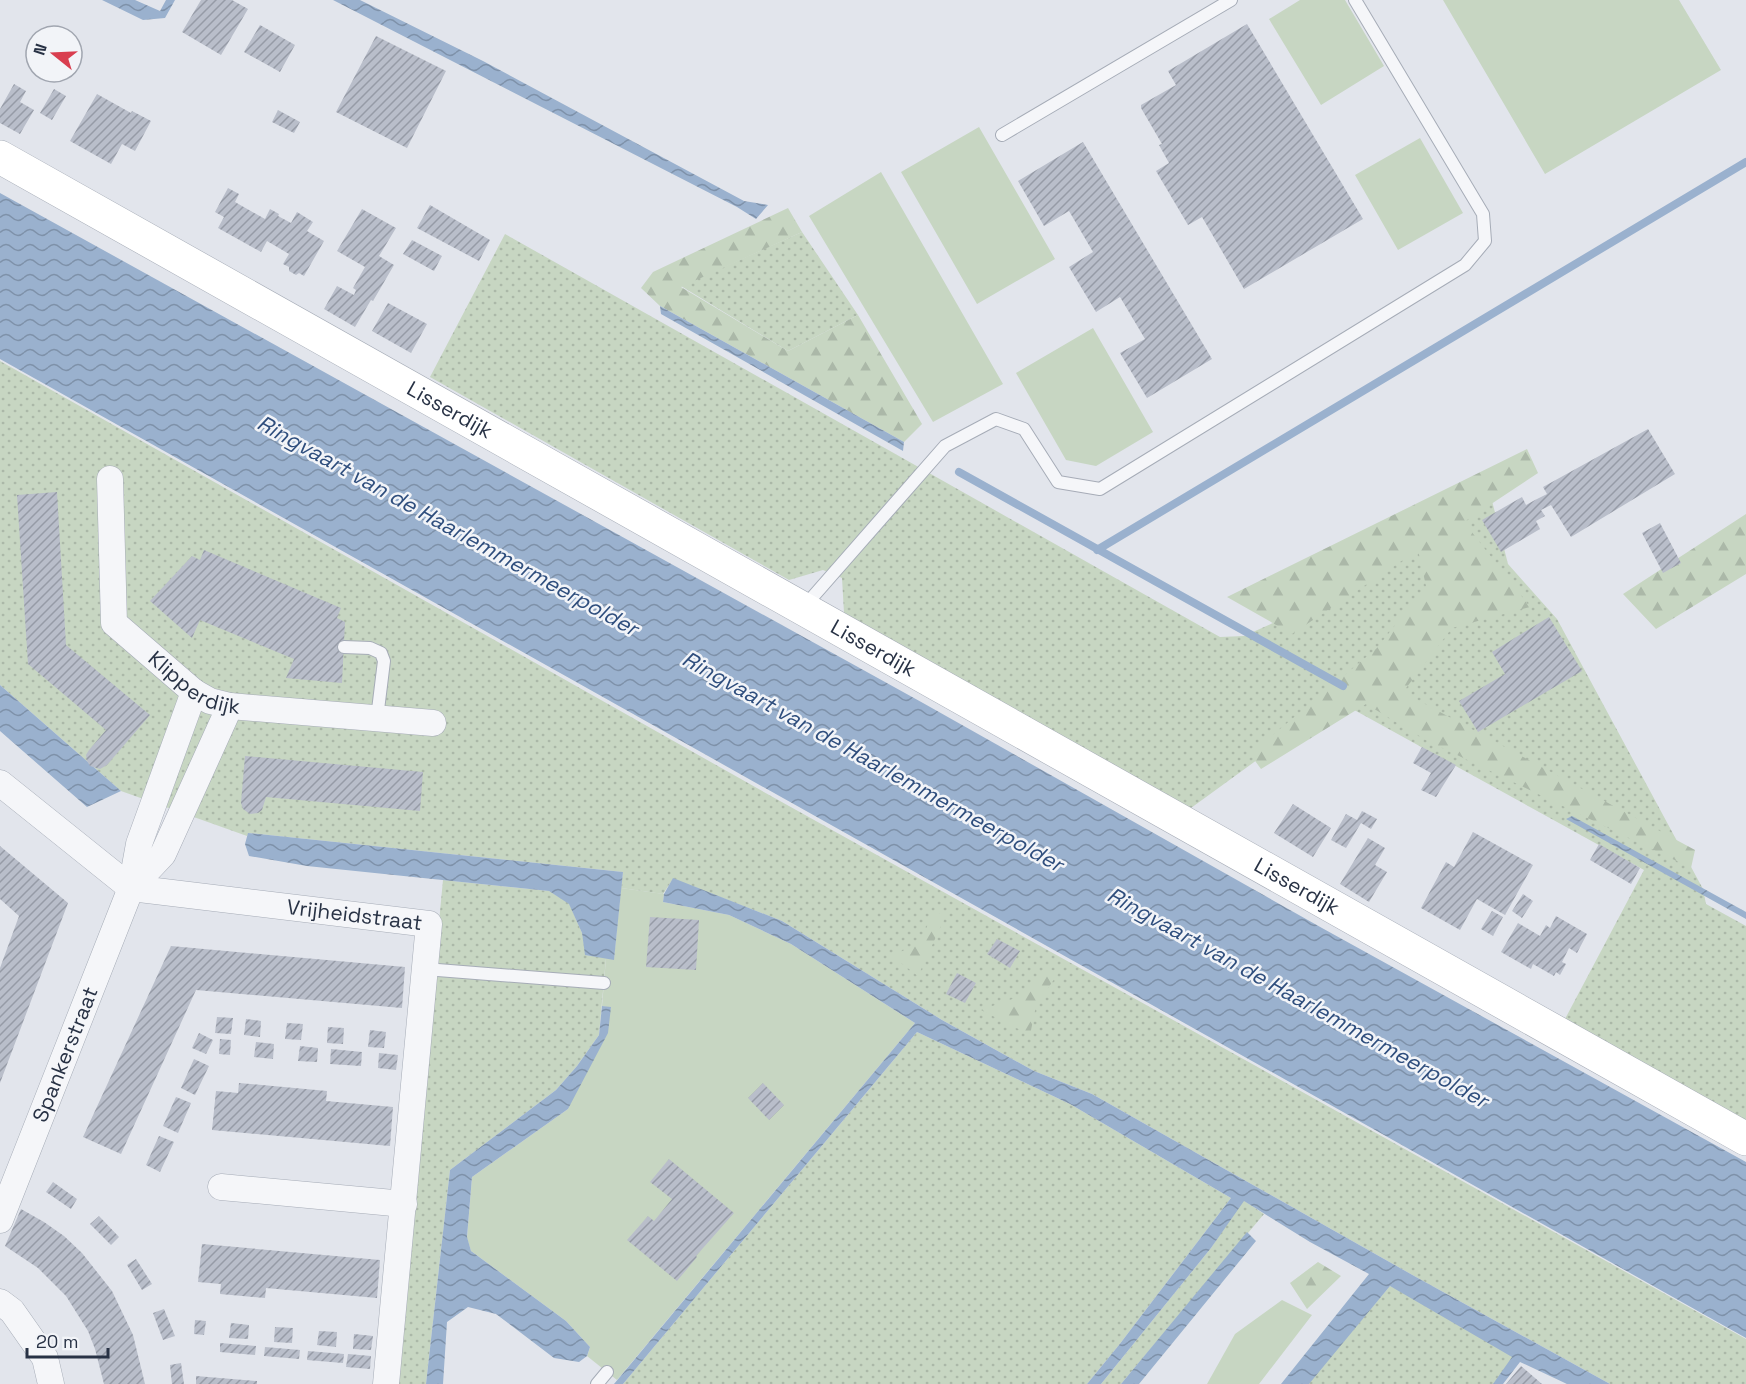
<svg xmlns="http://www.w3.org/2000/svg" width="1746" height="1384" font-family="'Space Grotesk',sans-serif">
	<defs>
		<pattern id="grass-dots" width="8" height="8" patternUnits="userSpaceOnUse" patternTransform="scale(1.5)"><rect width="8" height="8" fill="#c7d6c2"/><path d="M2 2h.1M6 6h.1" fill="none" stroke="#abb8a8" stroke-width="1.8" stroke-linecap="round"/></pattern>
		<pattern id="forest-firs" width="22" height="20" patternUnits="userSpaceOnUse" patternTransform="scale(1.5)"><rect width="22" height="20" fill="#c7d6c2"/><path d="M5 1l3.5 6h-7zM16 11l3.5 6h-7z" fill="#abb8a8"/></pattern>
		<pattern id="water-waves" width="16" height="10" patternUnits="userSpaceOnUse" patternTransform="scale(1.5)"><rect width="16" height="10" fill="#9ab1ce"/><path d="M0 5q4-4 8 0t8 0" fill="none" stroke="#7e91a9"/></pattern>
		<pattern id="building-hatch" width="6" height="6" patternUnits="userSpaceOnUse" patternTransform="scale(1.5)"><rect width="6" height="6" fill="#b9beca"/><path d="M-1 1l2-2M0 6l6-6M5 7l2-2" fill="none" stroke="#969ba6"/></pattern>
	</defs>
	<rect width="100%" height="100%" fill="#e2e5ec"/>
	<!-- grass -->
	<path fill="url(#grass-dots)" d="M802,232L858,315L788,351L681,286Z
		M505,234L1220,637L1244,636L1273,623L1402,535L1488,485L1508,564L1557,619L1703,889L1706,904L1746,926V1120L1565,1019L1644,870L1338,701L1191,808L1082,750L844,613L842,578L823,570L789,580L430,377Z
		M0,361L771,796L1746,1339V1384H1610L1416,1277L1092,1094L1034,1071L942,1020L782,921L673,879L663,894L621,888L623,872L249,833L247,836L121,791L0,685Z
		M443,880L549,891L569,903L582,933L586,955L606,958L599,1035L577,1066L556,1090L450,1170L426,1384H395Z
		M917,1032L1070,1104L1231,1198L1119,1345L1087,1384H623Z
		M1243,1200L1264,1214L1121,1384H1101L1211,1248Z
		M1390,1286L1529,1349L1497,1384H1307Z"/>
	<!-- forest -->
	<path fill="url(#forest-firs)" d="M788,208L802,232L681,287L788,351L858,315L922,424L904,442L660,306L641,288L653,272Z
		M1527,449L1538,473L1464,522L1530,607L1452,628L1403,692L1695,850L1691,868L1426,740L1366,704L1261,769L1250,754L1377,648L1426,586L1418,550L1292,634L1227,597Z
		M1746,514V574L1656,629L1623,594Z
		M934,912L946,915L918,976L892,956L919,943Z
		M1047,969L1059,972L1036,1006L1030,1035L981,1010L1021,996Z
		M1318,1262L1341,1276L1307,1309L1290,1283Z"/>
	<!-- park -->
	<path fill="#c7d6c2" d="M1300,0H1345L1384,66L1321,105L1269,19Z
		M1443,0H1679L1721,70L1545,174Z
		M979,127L1055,259L977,304L901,172Z
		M1420,138L1463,213L1398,250L1355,175Z
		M881,172L1003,384L933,422L809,216Z
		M1093,328L1153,432L1096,466L1066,460L1016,373Z
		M621,888L664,894L663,902L729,915L791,944L915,1023L617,1380L587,1356L590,1347L566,1321L471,1251L467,1238L472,1177L568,1109L611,1008L602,1006L606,958L614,959Z
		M1282,1300L1312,1315L1259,1384H1207L1235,1334Z"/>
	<!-- water -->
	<path fill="url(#water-waves)" d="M102,0H135L160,11L166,0H175L165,18L143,20Z
		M333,0H360L483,61L744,201L768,205L756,219L737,207Z
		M0,193L923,703L1322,928L1746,1162V1338L0,359Z
		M660,306L904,442L903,451L661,314Z
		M0,685L121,791L87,807L0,731Z
		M1572,816L1746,912V919L1566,819Z
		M248,833L623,872L614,960L585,955L582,933L569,904L549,891L307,866L249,856L245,844Z
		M673,878L782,921L942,1020L1034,1071L1092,1094L1416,1277L1610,1384H1567L1520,1362L1503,1384H1493L1512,1357L1390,1286L1309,1384H1281L1369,1274L1310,1242L1244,1201L1211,1248L1101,1384H1087L1119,1345L1231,1198L1070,1104L917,1032L623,1384H614L915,1023L791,944L729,915L663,902L664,894Z
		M602,1006L611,1007L608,1033L568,1109L472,1177L467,1237L471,1251L566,1321L590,1347L587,1356L579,1362L554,1358L496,1314L468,1307L447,1322L443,1384H426L450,1170L556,1090L577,1066L599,1035Z
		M1247,1232L1256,1241L1139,1384H1121Z"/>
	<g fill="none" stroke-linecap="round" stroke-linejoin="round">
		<!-- stream -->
		<path stroke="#9ab1ce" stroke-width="8" d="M959,472L1343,686
			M1097,550L1746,162"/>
	</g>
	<!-- building -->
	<path fill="url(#building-hatch)" d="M201,0H232L248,9L221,55L182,32Z
		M1247,24L1363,219L1244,289L1202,217L1188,225L1156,171L1169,163L1159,145L1162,144L1141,108V105L1176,85L1168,71Z
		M260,25L295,45L280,72L244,52Z
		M376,36L446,71L407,148L336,112Z
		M14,84L26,91L20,102L34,110L20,134L0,123V109Z
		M54,89L66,96L52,120L40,113Z
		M97,94L131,113L132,111L151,121L135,151L122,144L111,164L70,141Z
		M278,110L300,122L294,133L272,122Z
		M1083,142L1212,359L1147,398L1120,353L1145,339L1120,297L1096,312L1069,267L1093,252L1069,211L1044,226L1018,181Z
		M228,188L239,194L235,202L265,219L270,209L279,214L278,216L291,223L297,212L313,222L307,231L324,241L304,276L299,273L296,275L289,271V267L283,264L289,254L267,241L261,252L218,228L224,217L215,212Z
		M430,205L490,240L479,261L417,228Z
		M362,209L396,228L379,256L394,265L373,301L371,300L355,327L324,309L337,286L354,295L356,290L353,288L365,267L337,251Z
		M412,240L442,256L434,271L403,254Z
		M388,303L427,324L411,353L372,331Z
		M1648,429L1675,474L1571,537L1551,505L1541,510L1545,516L1536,521L1540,529L1501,552L1482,520L1522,497L1526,505L1535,500L1547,494L1543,487Z
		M57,492L66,645L150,715L107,765L100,769L90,766L87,761L86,755L89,750L106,730L28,664L17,495Z
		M1660,523L1681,563L1663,573L1642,533Z
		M204,550L341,608L337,618L345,622L342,683L286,678L294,659L200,620L192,638L150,601L192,556L200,560Z
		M1549,617L1582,671L1478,732L1459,701L1505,674L1492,652Z
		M1422,747L1456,765L1436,797L1421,790L1431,773L1413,763Z
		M245,756L423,772L420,811L266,797L262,810L258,813L250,814L243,809L241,803Z
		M1293,804L1331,828L1313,857L1274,833Z
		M1362,811L1377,819L1371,829L1361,823L1346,848L1331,840L1346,814L1357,820Z
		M1473,832L1533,865L1505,915L1477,899L1460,930L1421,908L1446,862L1454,867Z
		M1368,838L1385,848L1375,865L1387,872L1369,902L1340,884Z
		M1599,844L1640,868L1631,884L1590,860Z
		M0,846L68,903L0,1083V968L19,916L0,899Z
		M1523,894L1533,901L1522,918L1512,911Z
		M1492,911L1503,917L1493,936L1481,929Z
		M1556,916L1587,934L1577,953L1569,948L1562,962L1566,964L1560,975L1556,972L1554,976L1533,964L1531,969L1501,952L1518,923L1540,936L1546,925L1550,928Z
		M650,917L699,920L696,970L646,967Z
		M997,939L1020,951L1010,968L987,954Z
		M171,946L405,967L402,1008L196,990L121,1154L83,1137Z
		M957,973L976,983L965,1003L946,994Z
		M217,1017L233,1018L231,1034L215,1033Z
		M246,1019L261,1021L260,1037L244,1035Z
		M287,1023L303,1024L301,1040L285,1039Z
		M328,1027L344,1028L343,1044L327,1043Z
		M370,1030L386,1032L384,1048L368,1047Z
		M199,1033L213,1040L206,1054L192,1048Z
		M220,1039L231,1040L230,1055L219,1054Z
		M256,1042L274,1044L273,1059L254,1057Z
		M300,1046L318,1048L317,1062L298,1061Z
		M331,1049L362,1052L361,1066L330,1064Z
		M379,1053L398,1055L396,1070L378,1068Z
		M194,1059L209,1066L195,1095L181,1088Z
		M239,1083L327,1091L326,1101L393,1107L390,1146L212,1130L216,1091L238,1093Z
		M763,1083L784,1105L769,1120L748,1098Z
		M176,1097L191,1103L178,1133L163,1126Z
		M159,1136L174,1142L160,1172L146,1165Z
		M669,1159L734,1213L696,1256L697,1257L677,1281L627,1240L648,1216L654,1221L672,1199L650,1182Z
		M53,1182L77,1199L71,1209L46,1192Z
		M21,1209L44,1222L64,1236L82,1253L112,1291L133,1335L145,1384H104L95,1349L88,1331L66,1296L38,1268L5,1246Z
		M99,1216L119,1237L111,1245L90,1224Z
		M202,1244L380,1260L377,1298L266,1288L265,1298L220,1294L221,1284L198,1282Z
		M136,1259L152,1284L142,1290L127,1265Z
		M164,1309L175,1336L163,1340L153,1313Z
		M195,1320L206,1321L204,1335L194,1334Z
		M231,1323L249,1325L248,1339L229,1338Z
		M275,1327L293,1328L292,1343L274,1342Z
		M319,1331L337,1332L336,1347L317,1345Z
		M354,1334L373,1336L371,1350L353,1349Z
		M220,1343L256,1346L255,1355L220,1352Z
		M265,1347L300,1350L299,1359L264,1356Z
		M308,1351L344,1354L343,1363L307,1360Z
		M348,1354L371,1356L370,1369L346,1367Z
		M181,1363L184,1384H172L170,1365Z
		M1521,1366L1542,1384H1506Z
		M196,1376L257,1381V1384H196Z"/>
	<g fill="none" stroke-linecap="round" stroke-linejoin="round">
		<defs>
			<path id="lane" d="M1002,135L1231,0
				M803,608L945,446L996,419L1024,429L1058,482L1100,489L1465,265L1485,241L1483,214L1355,0
				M344,647L370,648L381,653L384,661L377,718
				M425,969L604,983
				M597,1384L607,1372"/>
			<g id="street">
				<path id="s1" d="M110,479L114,623L194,692L210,701L230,706L433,723"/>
				<path id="s2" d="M0,783L131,888L429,924L386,1384"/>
				<path d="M131,888L163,854L230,706"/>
				<path d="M221,1187L404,1204"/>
				<path id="s3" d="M0,1220L131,888L139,844L194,692"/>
				<path d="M0,1302L12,1311L45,1358L51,1384"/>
			</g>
			<g id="secondary">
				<path id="s4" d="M0,157L1746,1139"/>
			</g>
		</defs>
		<!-- lane casing -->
		<use href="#lane" stroke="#a6acb7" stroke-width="14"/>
		<!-- street casing -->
		<use href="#street" stroke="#a6acb7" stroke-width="27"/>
		<!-- secondary casing -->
		<use href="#secondary" stroke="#a6acb7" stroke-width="34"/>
		<!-- lane -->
		<use href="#lane" stroke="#f5f6f9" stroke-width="12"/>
		<!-- street -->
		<use href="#street" stroke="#f5f6f9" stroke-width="26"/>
		<!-- secondary -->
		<use href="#secondary" stroke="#fff" stroke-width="33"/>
	</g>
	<g text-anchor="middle" stroke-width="5" stroke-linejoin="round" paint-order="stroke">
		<!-- street labels -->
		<g font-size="21" fill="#283245" stroke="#f2f4f8">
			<text dy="7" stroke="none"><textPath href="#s4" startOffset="516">Lisserdijk</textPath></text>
			<text dy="7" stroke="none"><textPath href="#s4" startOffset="1002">Lisserdijk</textPath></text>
			<text dy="7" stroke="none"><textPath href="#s1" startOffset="246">Klipperdijk</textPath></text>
			<text dy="7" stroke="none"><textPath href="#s4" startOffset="1488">Lisserdijk</textPath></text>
			<text dy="7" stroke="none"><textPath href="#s2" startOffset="393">Vrijheidstraat</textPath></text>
			<text dy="7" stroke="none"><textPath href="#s3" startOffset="178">Spankerstraat</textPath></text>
		</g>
		<!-- water labels -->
		<g font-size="22" font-style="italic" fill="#2f4e7d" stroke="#f2f4f8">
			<text transform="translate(448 525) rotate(29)" y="8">Ringvaart van de Haarlemmermeerpolder</text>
			<text transform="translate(873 761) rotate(29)" y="8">Ringvaart van de Haarlemmermeerpolder</text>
			<text transform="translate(1298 997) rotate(29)" y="8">Ringvaart van de Haarlemmermeerpolder</text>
		</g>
	</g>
	<!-- north arrow -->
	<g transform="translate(54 54) rotate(288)"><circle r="28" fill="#f2f4f8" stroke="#a1a6b0" stroke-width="1.5"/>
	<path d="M0-4.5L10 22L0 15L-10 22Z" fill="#d93e4f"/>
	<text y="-9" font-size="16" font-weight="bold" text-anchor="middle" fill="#283245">N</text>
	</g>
	<!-- scale -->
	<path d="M27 1348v9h81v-9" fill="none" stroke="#283245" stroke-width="3"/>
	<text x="36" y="1348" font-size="18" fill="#283245" stroke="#f2f4f8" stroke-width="4.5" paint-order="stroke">20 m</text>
</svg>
